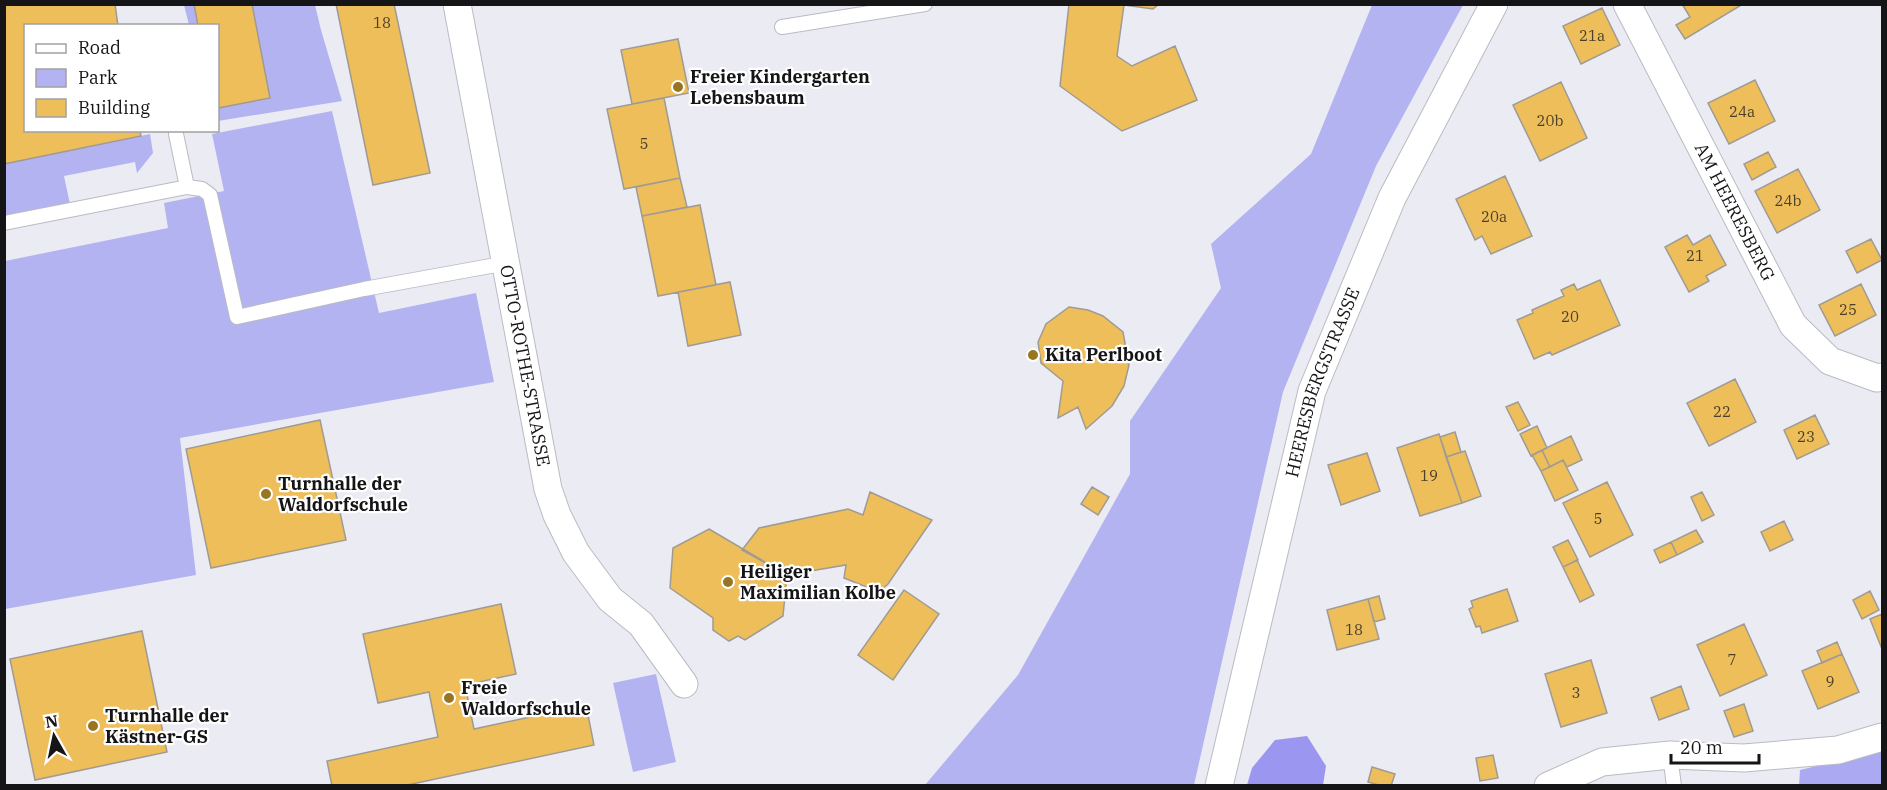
<svg xmlns="http://www.w3.org/2000/svg" width="1887" height="790" font-family="'IBM Plex Serif',serif">
	<rect width="100%" height="100%" fill="#ebebf3"/>
	<!-- green -->
	<path fill="#b4b3f2" d="M184,5H315L321,30L342,101L218,121V26L189,25Z
		M1372,5H1463L1376,166L1283,392L1194,785H925L1018,675L1130,474V421L1221,288L1211,244L1311,154Z
		M332,111L379,313L476,293L494,382L180,438L196,575L5,609V261L168,228L164,203L224,191L212,134Z
		M150,134L153,153L137,173L135,162L64,176L71,209L5,223V164Z
		M656,674L676,762L633,772L613,683Z"/>
	<!-- forest -->
	<path fill="#aba9f2" d="M1882,750V785L1799,786L1800,770Z"/>
	<!-- water -->
	<path fill="#9b96f0" d="M1307,736L1326,766L1323,785H1247L1252,768L1275,740Z"/>
	<!-- building -->
	<path fill="#eebe5b" stroke="#9f9b94" stroke-width="1.5" d="M4,4H115L118,26H26V130H140L141,136L4,164Z
		M194,4H252L270,98L218,108V26H198Z
		M336,4H394L430,173L373,185Z
		M1069,4H1159L1153,9L1124,5L1117,56L1132,66L1175,46L1197,100L1122,131L1060,86Z
		M1682,4H1743L1685,39L1676,25L1690,17Z
		M1602,8L1620,45L1581,64L1563,26Z
		M678,39L689,93L632,104L621,50Z
		M1755,80L1775,121L1729,144L1708,103Z
		M1561,82L1587,138L1540,161L1513,105Z
		M664,98L680,178L624,189L607,109Z
		M1768,152L1776,167L1752,180L1744,164Z
		M1798,169L1820,210L1777,233L1755,191Z
		M1505,176L1532,236L1491,254L1482,236L1475,240L1456,199Z
		M680,178L687,207L642,216L636,187Z
		M700,205L716,285L658,296L642,216Z
		M1687,235L1693,245L1710,235L1726,265L1706,276L1709,281L1689,292L1665,247Z
		M1871,239L1882,260L1857,273L1846,251Z
		M1600,280L1620,325L1552,355L1550,352L1534,359L1517,320L1533,313L1532,310L1564,296L1561,290L1574,284L1577,290Z
		M730,282L741,335L688,346L678,292Z
		M1861,284L1876,315L1835,336L1819,305Z
		M1069,307L1088,310L1103,316L1123,332L1129,365L1124,386L1112,406L1086,429L1078,407L1058,418L1063,381L1041,363L1038,342L1046,324Z
		M1735,379L1756,422L1709,446L1687,403Z
		M1518,402L1530,425L1518,431L1506,407Z
		M1815,415L1829,444L1797,459L1784,430Z
		M320,420L346,540L211,568L186,449Z
		M1537,426L1547,448L1531,456L1520,434Z
		M1455,432L1461,452L1446,457L1440,437Z
		M1439,434L1462,503L1420,516L1397,448Z
		M1571,436L1582,460L1567,467L1563,460L1550,467L1542,450Z
		M1542,450L1550,467L1541,471L1532,455Z
		M1465,451L1481,496L1462,503L1446,457Z
		M1367,453L1380,491L1341,505L1328,465Z
		M1563,460L1578,490L1555,501L1541,471Z
		M1607,482L1633,535L1590,557L1563,503Z
		M1092,487L1109,497L1098,515L1081,504Z
		M870,492L932,520L888,584L879,592L844,578L846,565L787,575L742,550L759,528L848,509L863,515Z
		M1702,492L1714,515L1702,521L1691,497Z
		M1784,521L1793,540L1770,551L1761,532Z
		M709,529L787,575L783,616L745,640L738,636L729,641L713,630V618L670,588L673,548Z
		M1696,530L1703,542L1677,555L1671,542Z
		M1568,540L1578,560L1563,567L1553,547Z
		M1671,542L1677,555L1660,563L1654,550Z
		M1577,560L1594,595L1580,602L1563,567Z
		M1507,589L1518,621L1482,633L1480,626L1476,627L1469,609L1473,607L1471,601Z
		M904,590L939,614L893,680L858,655Z
		M1870,591L1879,610L1862,619L1853,600Z
		M1379,596L1385,619L1374,622L1368,599Z
		M1368,599L1379,639L1337,650L1327,610Z
		M501,604L516,674L465,685L474,729L586,705L594,745L403,786H332L327,761L438,737L429,692L378,703L363,634Z
		M1882,614V649L1870,619Z
		M1744,624L1767,675L1720,696L1697,645Z
		M142,631L167,752L35,780L10,659Z
		M1837,642L1842,654L1822,663L1817,651Z
		M1842,654L1859,692L1818,709L1802,671Z
		M1591,660L1607,713L1561,727L1545,674Z
		M1681,686L1689,709L1659,720L1651,698Z
		M1744,704L1753,731L1734,737L1724,711Z
		M1493,755L1498,778L1480,781L1476,758Z
		M1372,767L1395,774L1391,786H1382L1368,782Z"/>
	<g fill="none" stroke-linecap="round" stroke-linejoin="round">
		<defs>
			<path id="service" d="M782,27L925,4
				M176,134L187,187
				M4,223L187,187L202,189L210,195L237,317L364,289L507,263
				M1670,755L1674,786"/>
			<g id="minor">
				<path id="s1" d="M457,4L548,489L557,515L576,553L610,599L641,624L684,684"/>
				<path id="s2" d="M1627,4L1793,325L1830,361L1877,378L1882,377"/>
				<path id="s3" d="M1219,786L1312,391L1392,198L1494,4"/>
				<path d="M1548,786L1602,762L1670,755L1744,758L1838,750L1882,737"/>
			</g>
		</defs>
		<!-- service casing -->
		<use href="#service" stroke="#babbc3" stroke-width="16"/>
		<!-- minor casing -->
		<use href="#minor" stroke="#babbc3" stroke-width="29"/>
		<!-- service -->
		<use href="#service" stroke="#fff" stroke-width="14"/>
		<!-- minor -->
		<use href="#minor" stroke="#fff" stroke-width="27"/>
	</g>
	<!-- markers -->
	<g fill="#9a7521" stroke="#fff" stroke-width="2">
		<circle cx="678" cy="87" r="6"/>
		<circle cx="1033" cy="355" r="6"/>
		<circle cx="266" cy="494" r="6"/>
		<circle cx="728" cy="582" r="6"/>
		<circle cx="449" cy="698" r="6"/>
		<circle cx="93" cy="726" r="6"/>
	</g>
	<g text-anchor="middle" stroke-width="4.5" stroke-linejoin="round" paint-order="stroke">
		<!-- number labels -->
		<g font-size="15" fill="#4b3f29">
			<text x="382" y="28">18</text>
			<text x="1592" y="41">21a</text>
			<text x="1742" y="117">24a</text>
			<text x="1550" y="126">20b</text>
			<text x="644" y="149">5</text>
			<text x="1788" y="206">24b</text>
			<text x="1494" y="222">20a</text>
			<text x="1695" y="261">21</text>
			<text x="1848" y="315">25</text>
			<text x="1570" y="322">20</text>
			<text x="1722" y="417">22</text>
			<text x="1806" y="442">23</text>
			<text x="1429" y="481">19</text>
			<text x="1598" y="524">5</text>
			<text x="1354" y="635">18</text>
			<text x="1732" y="665">7</text>
			<text x="1830" y="687">9</text>
			<text x="1576" y="698">3</text>
		</g>
		<!-- poi labels -->
		<g font-size="18" font-weight="bold" fill="#151518" stroke="#fff" text-anchor="start">
			<text x="690" y="83">Freier Kindergarten<tspan x="690" dy="21">Lebensbaum</tspan></text>
			<text x="1045" y="361">Kita Perlboot</text>
			<text x="278" y="490">Turnhalle der<tspan x="278" dy="21">Waldorfschule</tspan></text>
			<text x="740" y="578">Heiliger<tspan x="740" dy="21">Maximilian Kolbe</tspan></text>
			<text x="461" y="694">Freie<tspan x="461" dy="21">Waldorfschule</tspan></text>
			<text x="105" y="722">Turnhalle der<tspan x="105" dy="21">Kästner-GS</tspan></text>
		</g>
		<!-- street labels -->
		<g font-size="18" fill="#151518" stroke="#fff">
			<text dy="6" stroke="none"><textPath href="#s2" startOffset="234">AM HEERESBERG</textPath></text>
			<text dy="6" stroke="none"><textPath href="#s1" startOffset="368">OTTO-ROTHE-STRASSE</textPath></text>
			<text dy="6" stroke="none"><textPath href="#s3" startOffset="417">HEERESBERGSTRASSE</textPath></text>
		</g>
	</g>
	<!-- border -->
	<rect width="1887" height="790" fill="none" stroke="#151518" stroke-width="12"/>
	<!-- legend -->
	<rect x="24" y="24" width="195" height="108" fill="#ffffff" stroke="#a1a1a3" stroke-width="1.5"/>
	<rect x="36" y="44" width="30" height="9" fill="#ffffff" stroke="#a1a1a3" stroke-width="1.5"/>
	<text x="78" y="54" font-size="18" fill="#151518">Road</text>
	<rect x="36" y="69" width="30" height="18" fill="#b4b3f2" stroke="#a1a1a3" stroke-width="1.5"/>
	<text x="78" y="84" font-size="18" fill="#151518">Park</text>
	<rect x="36" y="99" width="30" height="18" fill="#eebe5b" stroke="#a1a1a3" stroke-width="1.5"/>
	<text x="78" y="114" font-size="18" fill="#151518">Building</text>
	<!-- north arrow -->
	<g transform="translate(54 736) rotate(351)" stroke="#ffffff" stroke-width="4.5" paint-order="stroke">
	<path d="M0-4.5L10 22L0 15L-10 22Z" fill="#151518"/>
	<text y="-9" font-size="16" font-weight="bold" text-anchor="middle" fill="#151518">N</text>
	</g>
	<!-- scale -->
	<path d="M1671 754v9h88v-9" fill="none" stroke="#151518" stroke-width="3"/>
	<text x="1680" y="754" font-size="18" fill="#151518" stroke="#ffffff" stroke-width="4.5" paint-order="stroke">20 m</text>
</svg>
